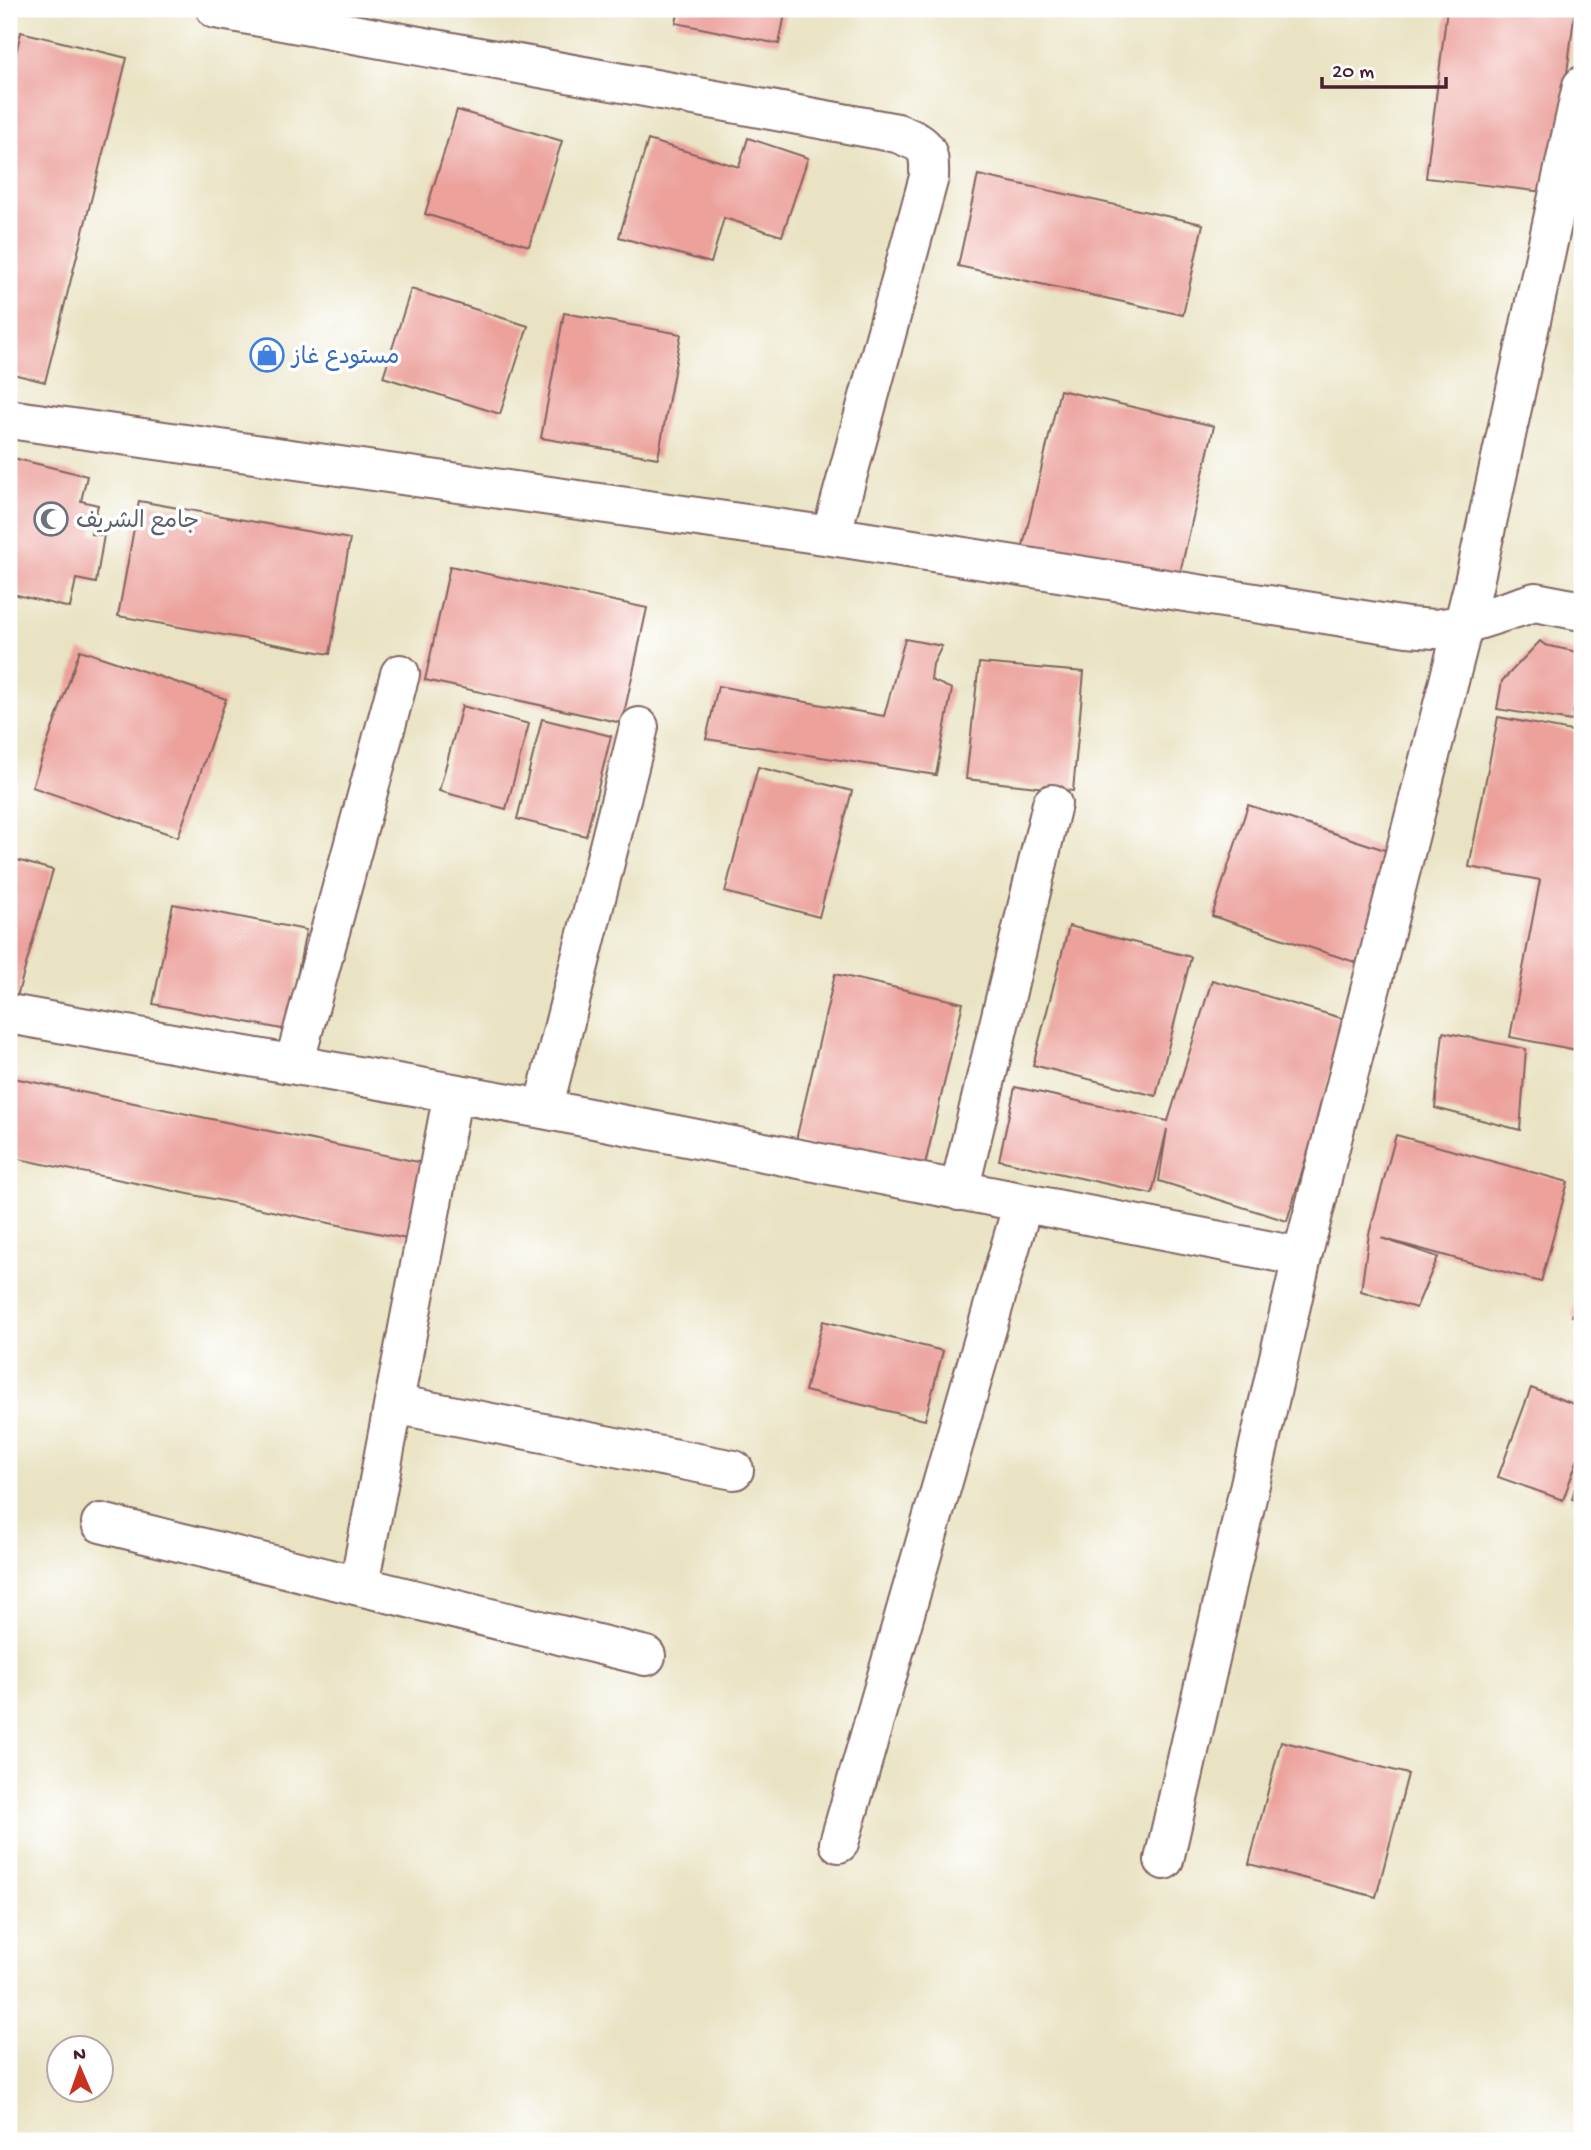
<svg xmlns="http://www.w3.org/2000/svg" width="1591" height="2150" font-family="'Gochi Hand','Playpen Sans Arabic',sans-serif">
	<rect width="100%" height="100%" fill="#fff"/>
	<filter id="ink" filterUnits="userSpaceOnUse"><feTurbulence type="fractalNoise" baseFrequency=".0143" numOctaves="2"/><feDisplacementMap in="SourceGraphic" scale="14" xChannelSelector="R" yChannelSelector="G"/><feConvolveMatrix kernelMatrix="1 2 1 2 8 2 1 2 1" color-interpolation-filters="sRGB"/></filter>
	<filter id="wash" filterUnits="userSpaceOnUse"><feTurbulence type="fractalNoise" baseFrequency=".00686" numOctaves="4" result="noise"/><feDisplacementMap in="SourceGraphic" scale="28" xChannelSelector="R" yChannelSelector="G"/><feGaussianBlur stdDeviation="1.57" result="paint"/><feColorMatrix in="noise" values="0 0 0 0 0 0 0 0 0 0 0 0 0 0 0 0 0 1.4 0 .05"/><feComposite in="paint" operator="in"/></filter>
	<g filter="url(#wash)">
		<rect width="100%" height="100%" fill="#e9e3c3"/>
		<g id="blocks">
			<!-- building -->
			<path fill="#eca19b" d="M679,9H786L779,44L676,23Z
				M1447,9H1575L1552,193L1426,178Z
				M21,32L127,58L45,382L9,373V82Z
				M457,110L562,141L529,246L425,214Z
				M748,138L808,158L782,236L724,218L711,263L619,237L648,140L739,167Z
				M978,175L1203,224L1183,315L958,266Z
				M411,289L528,326L500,414L383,377Z
				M564,313L681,334L658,458L541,438Z
				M1060,390L1214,426L1177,586L1022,550Z
				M9,457L87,476L81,501L98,505L91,534L104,535L96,583L76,579L70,608L9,593Z
				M139,501L350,539L330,654L118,616Z
				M450,566L647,608L622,723L425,680Z
				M905,639L942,646L933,664L931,680L952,689L936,775L706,739L718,686L884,716Z
				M1540,641L1545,645L1582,653L1572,721L1497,709L1502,681Z
				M80,650L226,699L178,837L32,787Z
				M979,663L1084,672L1073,791L966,779Z
				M462,706L529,724L506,809L439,791Z
				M1498,717L1582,733V1051L1510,1037L1540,880L1469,867Z
				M542,719L611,736L586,836L517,819Z
				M758,767L852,791L819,917L725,892Z
				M1248,805L1394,853L1358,963L1212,916Z
				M9,858L53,870L14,1007L9,1006Z
				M173,904L306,930L287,1030L153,1004Z
				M1069,926L1191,957L1156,1096L1033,1065Z
				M835,974L963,1003L924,1169L796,1140Z
				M1212,980L1348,1020L1287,1221L1159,1181L1167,1129L1152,1194L999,1160L1015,1087L1168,1121Z
				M1443,1032L1526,1049L1520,1130L1435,1108Z
				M9,1077L423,1163L407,1239L9,1157Z
				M1396,1135L1568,1182L1541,1282L1381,1238L1438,1257L1416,1308L1361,1291L1369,1234Z
				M1581,1274H1582V1318L1572,1316Z
				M823,1321L943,1351L925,1420L805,1391Z
				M1531,1388L1582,1407V1447L1563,1500L1498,1477Z
				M1581,1464H1582V1502L1572,1499Z
				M1281,1741L1408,1774L1376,1897L1249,1864Z"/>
		</g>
	</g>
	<g filter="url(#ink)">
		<use href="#blocks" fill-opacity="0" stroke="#826460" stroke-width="2"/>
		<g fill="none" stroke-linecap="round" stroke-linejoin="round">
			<defs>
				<path id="minor" d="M216,9L897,133C925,144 930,146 929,177L831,536
					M9,419L831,536L1407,627L1435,629L1462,625L1535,602L1582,611
					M9,1014L543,1109L1302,1257
					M294,1064L400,674
					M543,1109L639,727
					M959,1191L1052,804
					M394,1404L734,1470
					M101,1523L646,1656
					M359,1585L453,1093
					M839,1843L1023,1203
					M1164,1860L1302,1257L1473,587L1582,86"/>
			</defs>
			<!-- minor casing -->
			<use href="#minor" stroke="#826460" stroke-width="42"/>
			<!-- minor -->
			<use href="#minor" stroke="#fff" stroke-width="38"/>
		</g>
	</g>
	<!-- icons -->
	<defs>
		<symbol id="shop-ring" viewBox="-11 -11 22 22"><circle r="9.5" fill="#fff" stroke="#3f7fe0" stroke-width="1.5"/><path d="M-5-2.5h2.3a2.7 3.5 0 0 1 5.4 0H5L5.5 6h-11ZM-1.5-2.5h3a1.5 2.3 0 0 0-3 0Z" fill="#3f7fe0"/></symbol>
		<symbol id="mosque-ring" viewBox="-11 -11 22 22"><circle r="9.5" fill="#fff" stroke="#6b7280" stroke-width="1.5"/><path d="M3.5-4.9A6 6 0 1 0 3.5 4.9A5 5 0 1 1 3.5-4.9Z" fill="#6b7280"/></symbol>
	</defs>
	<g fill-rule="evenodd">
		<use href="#shop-ring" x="248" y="336" width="38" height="38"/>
		<use href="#mosque-ring" x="32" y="500" width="38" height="38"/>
	</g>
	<g text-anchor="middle" stroke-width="7" stroke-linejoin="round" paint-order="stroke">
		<!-- shop labels -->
		<g font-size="23" fill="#366cbe" stroke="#fff" text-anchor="start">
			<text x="292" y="363">مستودع غاز</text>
		</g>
		<!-- worship labels -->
		<g font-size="23" fill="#5b616d" stroke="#fff" text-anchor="start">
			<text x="76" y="527">جامع الشريف</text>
		</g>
	</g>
	<!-- margin -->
	<rect width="1591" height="2150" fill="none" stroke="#fff" stroke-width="35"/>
	<!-- north arrow -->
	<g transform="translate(80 2069) rotate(358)"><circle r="33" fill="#ffffff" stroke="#b7a5aa" stroke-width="2"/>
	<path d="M0-5L12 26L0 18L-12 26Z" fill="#c8321e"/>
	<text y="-10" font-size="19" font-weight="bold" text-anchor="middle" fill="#4a1f2b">N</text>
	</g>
	<!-- scale -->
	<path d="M1322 77v10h124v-10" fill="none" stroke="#4a1f2b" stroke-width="3.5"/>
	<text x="1332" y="77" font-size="21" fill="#4a1f2b" stroke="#ffffff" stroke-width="5" paint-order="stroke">20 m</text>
</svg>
